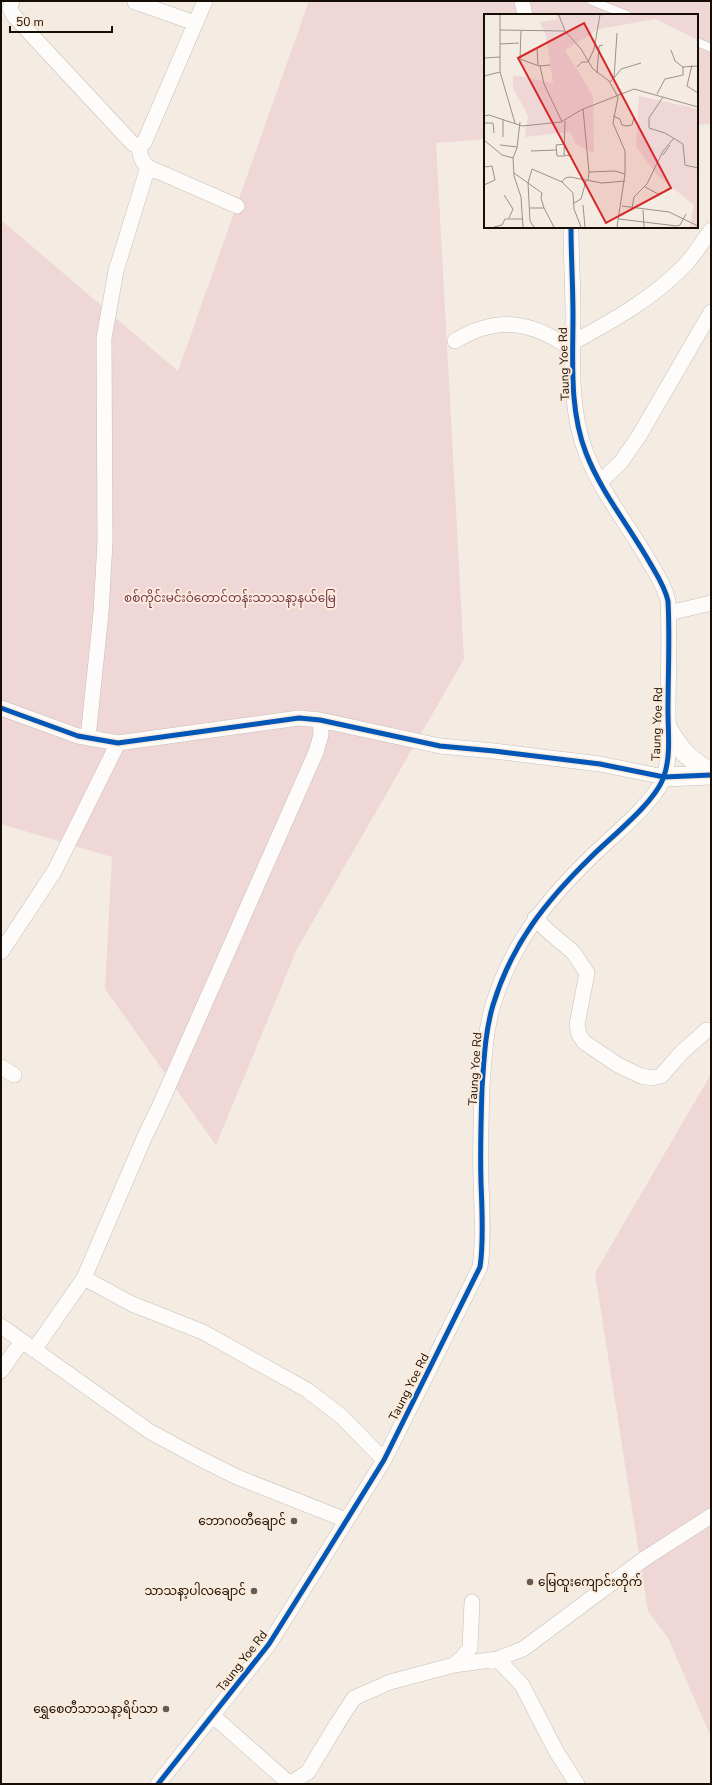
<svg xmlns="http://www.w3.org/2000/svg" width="712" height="1785" font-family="'Nunito Sans','Noto Sans Myanmar',sans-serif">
	<rect width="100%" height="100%" fill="#f4ebe2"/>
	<!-- green -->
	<path fill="#efd6d7" d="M309,1H711V124L697,125V15H485V139L436,143L464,659L297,949L216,1145L105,989L112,857L1,824V220L178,371Z
		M711,1074V1737L668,1638L648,1611L595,1273Z"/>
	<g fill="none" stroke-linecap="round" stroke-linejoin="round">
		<defs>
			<path id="service" d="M592,1L627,15
				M697,42L709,47"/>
			<path id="minor" d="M12,1L10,9L14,16L132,143L139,147
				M522,1L525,15
				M135,2L195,23
				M139,147L144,143L205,1
				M139,147C140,155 141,161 148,167L237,206
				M455,341C497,315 533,321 572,350
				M572,343C612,321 652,299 683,267C694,256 702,242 711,230
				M600,482L621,462L639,436L711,312
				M669,613L711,603
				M1,708L78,736L118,743L299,718L320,720L440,746L494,751L600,764L664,777
				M88,738L101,613L105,542L104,338L116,271L148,167
				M535,918L549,932L573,952L587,973L577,1025L579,1034L584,1042L618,1065L641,1076L652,1078L661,1076L682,1052L707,1030
				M1,952L54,872L118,743
				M1,1067L14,1075
				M84,1278L145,1136L160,1105L316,752L321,735L320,720
				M1,1326L149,1431L195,1456L237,1477L346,1520
				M34,1350L84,1278L132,1304L203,1332L307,1390L341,1416L384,1460
				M1,1371L22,1341
				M497,1659L522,1685L556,1751L577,1784
				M454,1665L462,1658L470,1648L472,1602
				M212,1715L290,1784
				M158,1784L269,1644L325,1555L384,1460L480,1267C484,1242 482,1209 481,1183C480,1151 481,1120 482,1088C484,1060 485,1032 493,1005C512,943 546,901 591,857C611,837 656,802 664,776C671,756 668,732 668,711C668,674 670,637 668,601C665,587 657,575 650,563C629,526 601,492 586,453C569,409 573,361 573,315C573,286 571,256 571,227
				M290,1784L308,1772L337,1724L354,1698L390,1682L454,1665L497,1659L523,1649L644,1559L711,1516"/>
			<path id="tertiary" d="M668,729C682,752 688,758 711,773
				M664,777L711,775"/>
		</defs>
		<!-- service casing -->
		<use href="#service" stroke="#c8beb5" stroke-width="9"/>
		<!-- minor casing -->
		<use href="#minor" stroke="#c8beb5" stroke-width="16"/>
		<!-- tertiary casing -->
		<use href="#tertiary" stroke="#c8beb5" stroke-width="20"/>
		<!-- service -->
		<use href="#service" stroke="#fdfcfb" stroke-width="8"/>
		<!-- minor -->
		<use href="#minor" stroke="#fdfcfb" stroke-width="15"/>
		<!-- tertiary -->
		<use href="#tertiary" stroke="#fdfcfb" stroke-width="19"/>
		<defs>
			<path id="cycleway" d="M1,708L78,736L118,743L299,718L320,720L440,746L494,751L600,764L664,777L711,775
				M158,1784L269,1644L325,1555L384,1460L480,1267C484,1242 482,1209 481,1183C480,1151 481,1120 482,1088C484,1060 485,1032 493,1005C512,943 546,901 591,857C611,837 656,802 664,776C671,756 668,732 668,711C668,674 670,637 668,601C665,587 657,575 650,563C629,526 601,492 586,453C569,409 573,361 573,315C573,286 571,256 571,227"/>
		</defs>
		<!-- cycleway casing -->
		<use href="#cycleway" stroke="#fcebda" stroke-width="8"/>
		<!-- cycleway -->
		<use href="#cycleway" stroke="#0057b8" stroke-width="5"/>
	</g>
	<!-- markers -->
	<g fill="#645b52" stroke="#fcebda" stroke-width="1.5">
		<circle cx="294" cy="1521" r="4"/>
		<circle cx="530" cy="1582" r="4"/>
		<circle cx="254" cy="1591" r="4"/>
		<circle cx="166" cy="1709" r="4"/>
	</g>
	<g text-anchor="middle" stroke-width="4" stroke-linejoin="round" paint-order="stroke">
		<!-- street labels -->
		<g font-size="12" fill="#160d04" stroke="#fcebda">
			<text transform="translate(564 364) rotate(-92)" y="4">Taung Yoe Rd</text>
			<text transform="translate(657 724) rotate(-88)" y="4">Taung Yoe Rd</text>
			<text transform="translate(475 1069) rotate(-86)" y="4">Taung Yoe Rd</text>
			<text transform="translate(409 1387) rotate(-63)" y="4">Taung Yoe Rd</text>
			<text transform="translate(242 1661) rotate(-52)" y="4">Taung Yoe Rd</text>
		</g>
		<!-- park labels -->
		<g font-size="12" fill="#75384c" stroke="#fcebda">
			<text x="230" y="602">စစ်ကိုင်းမင်းဝံတောင်တန်းသာသနာ့နယ်မြေ</text>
		</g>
		<!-- poi labels -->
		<g font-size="12" fill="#160d04" stroke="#fcebda" text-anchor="end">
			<text x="286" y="1525">ဘောဂဝတီချောင်</text>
			<text x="538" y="1586" text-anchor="start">မြေထူးကျောင်းတိုက်</text>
			<text x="246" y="1595">သာသနာ့ပါလချောင်</text>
			<text x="158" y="1713">ရွှေစေတီသာသနာ့ရိပ်သာ</text>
		</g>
	</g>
	<!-- overview -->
	<g transform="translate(484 14)">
		<rect width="214" height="214" fill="#f4ebe2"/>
		<path d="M72,1H214V26L171,5L115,15L81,36L109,82L110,139L92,130L86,118L41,123L44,102L29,74V61L69,69L62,22L56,8L73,5ZM155,82L214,95V213H206L210,191L173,161L152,132Z" fill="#efd6d7"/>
		<path fill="none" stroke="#9b9289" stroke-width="1" d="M16,1V58L31,109M75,1L81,17L97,35L109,55L125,67L134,83L129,109L141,137V160L133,213M16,16L81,17M37,17L36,45L55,52L66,51M16,30L35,29M53,34L54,51M0,44L16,43M104,48L110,35L116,1M208,51L203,72L214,79M56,52L60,70L78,108M93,53L98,48H104M198,53L214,52M113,59L115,32L119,31M0,62L16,58M130,64L137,55L157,49M126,68L130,64L133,19M173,80L181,65L199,61V53L191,47L187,36M179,83L165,104V114L181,119L199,130L201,151L214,154M99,95L105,158M0,102L5,101L38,112L77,108L97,96L150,75L214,93M129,102L136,105L138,111L143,112L148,111L150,104M19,105V123M81,107L80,141L88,142M0,109H9L10,119M0,126L18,141L29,144L30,162L37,183L39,213M16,131L33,133M47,137L72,136M179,141L186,131M81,142H73L72,131L81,130M29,144L33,134L36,108M0,153L8,152L11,166L0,171M30,159L44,169L46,207L50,213M104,167L105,158L131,157L141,160M78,168L81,164L86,163L118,169L141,167M161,173L176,181M20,181L29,195L25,204M90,189L97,185L102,167M99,191L101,213M138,192L185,198L214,212M46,194H60L70,213M60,194L57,184L58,179L44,169L48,155L78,168L89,179L90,195L97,213M148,194L150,183L163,170L179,137L190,124M159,196L160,213M135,205L193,212L196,211L202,200M10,213L18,211L21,205H38"/>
		<path fill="#d62828" fill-opacity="0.15" stroke="#d62828" stroke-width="2" d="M100,9L187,174L122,209L34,44Z"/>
		<rect width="214" height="214" fill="none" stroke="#160d04" stroke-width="2"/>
	</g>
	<!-- border -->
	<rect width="712" height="1785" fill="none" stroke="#160d04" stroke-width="4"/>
	<!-- scale -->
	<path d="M10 26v6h102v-6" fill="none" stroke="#160d04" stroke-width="2"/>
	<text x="16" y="26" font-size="12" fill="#160d04" stroke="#fcebda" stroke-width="3" paint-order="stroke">50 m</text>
</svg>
